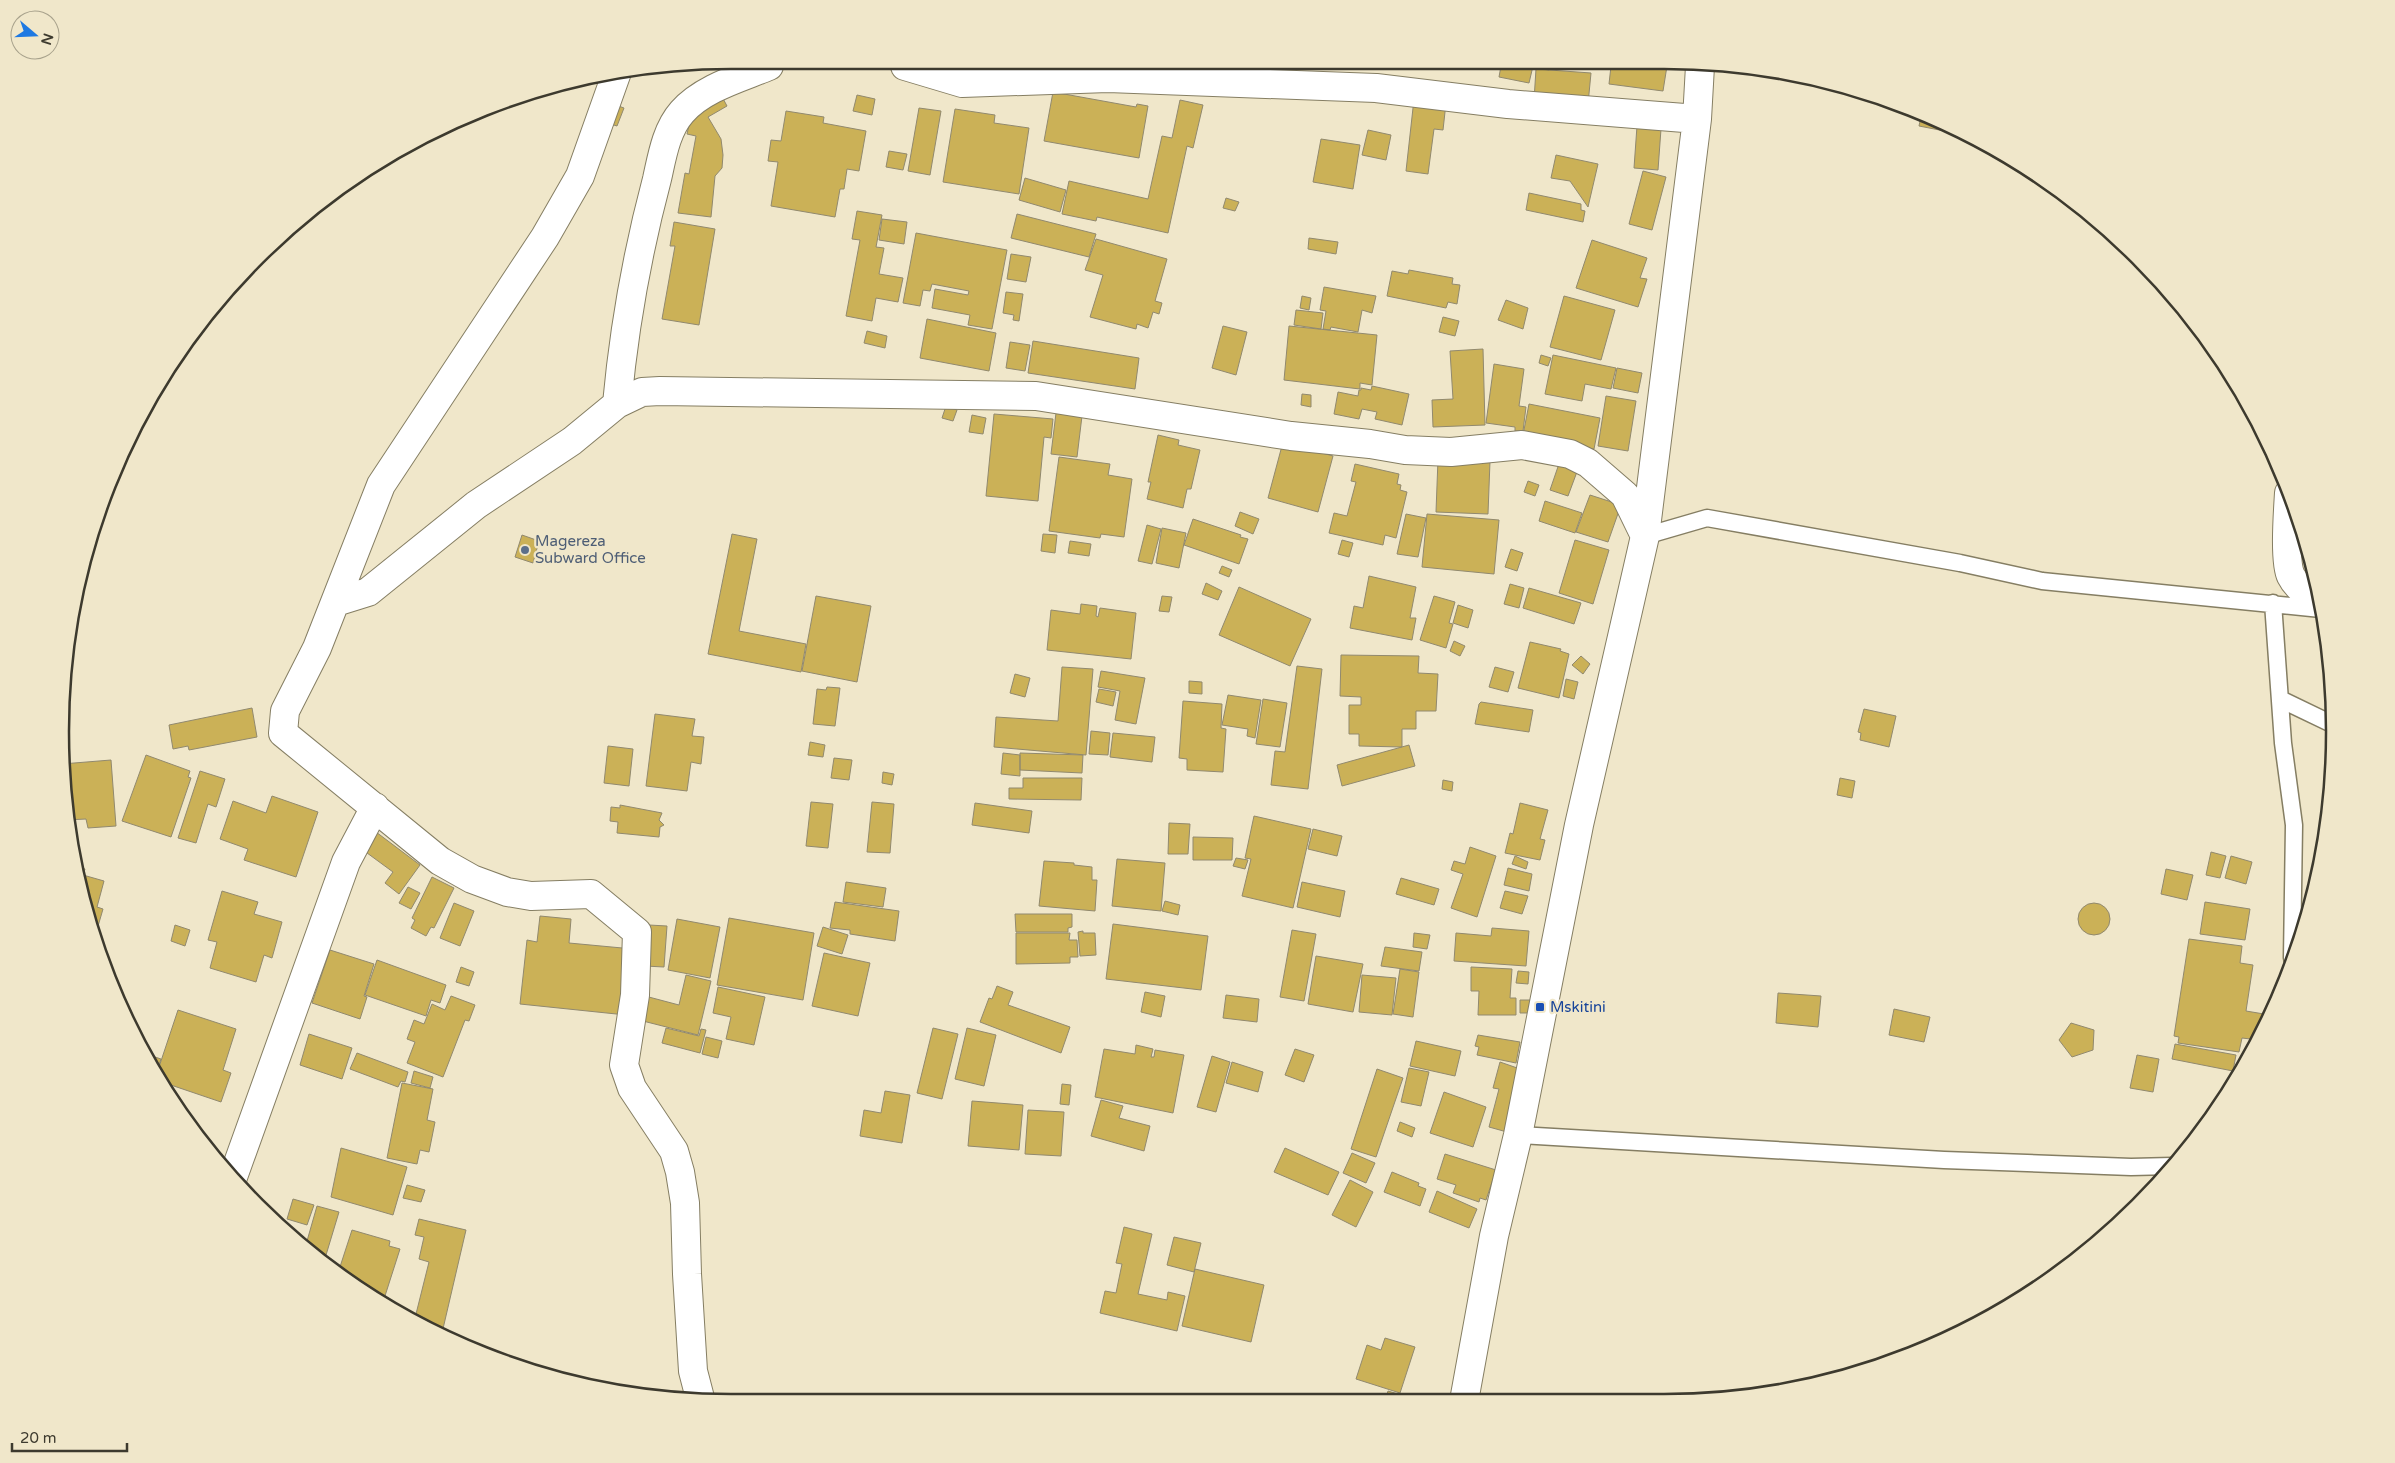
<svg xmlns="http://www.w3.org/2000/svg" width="2395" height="1463" font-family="'Varela Round',sans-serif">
	<rect width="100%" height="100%" fill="#f0e7ca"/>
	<!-- building -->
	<path fill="#cbb157" stroke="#91896e" d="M1501,66H1533L1529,83L1499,77Z
		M1538,66H1550L1549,70L1538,68Z
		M1611,66H1667L1663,91L1609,84Z
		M1536,69L1591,73L1588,104L1534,100Z
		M1053,92L1136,107L1137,104L1148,106L1139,158L1044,141Z
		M720,93L727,106L708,117L721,139L723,155L722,168L715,176L711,217L678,213L685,173L689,174L696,136L687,134L693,108Z
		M857,95L875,99L872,115L853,111Z
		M1414,99L1446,103L1443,130L1434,129L1428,174L1406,171Z
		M1180,100L1203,105L1193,148L1187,146L1168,233L1097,217L1096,221L1062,214L1069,181L1148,199L1162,136L1172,138Z
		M610,103L624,108L617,126L604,122Z
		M919,108L941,111L930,175L908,171Z
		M955,109L995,115L994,123L1029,128L1019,194L943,182Z
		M786,111L824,117L823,123L866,131L859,171L847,169L844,189H840L835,217L771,206L778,162L768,161L771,140L781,141Z
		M1922,112L1960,134L1919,126Z
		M1637,126L1661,129L1658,170L1634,168Z
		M1368,130L1391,135L1386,160L1362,155Z
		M1321,139L1360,145L1353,189L1313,182Z
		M889,151L907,154L903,170L886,167Z
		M1556,155L1598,164L1588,207L1570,181L1551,178Z
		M1643,171L1666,177L1652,230L1629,224Z
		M1025,178L1066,190L1060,212L1019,200Z
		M1529,193L1581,204V210L1585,211L1583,222L1526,210Z
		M1226,198L1239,202L1235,211L1223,208Z
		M857,211L882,215L876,247L884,248L879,274L903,278L898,302L876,298L872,321L846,316L860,240L852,239Z
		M1017,214L1096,234L1089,257L1011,238Z
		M882,219L907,222L904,244L879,240Z
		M674,222L715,229L699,325L662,319L675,246H670Z
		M916,233L1007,250L992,329L968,325L970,315L932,308L935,289L968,295L969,291L932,284L930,291L923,290L920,306L903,303Z
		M1309,238L1338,242L1336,254L1308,249Z
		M1096,239L1167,259L1155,301L1162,303L1159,314L1153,312L1148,328L1137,324L1136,329L1090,317L1103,275L1085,270Z
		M1592,240L1647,258L1640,278L1647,279L1638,307L1576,288Z
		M1011,254L1031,257L1026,282L1007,279Z
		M1409,270L1453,278L1452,284L1460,285L1457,304L1448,302L1446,308L1387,296L1392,271L1408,274Z
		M1324,287L1376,296L1372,313L1362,310L1358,332L1331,327L1330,330L1323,329L1326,311L1320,310Z
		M1006,292L1023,294L1019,321L1013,320L1014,315L1003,313Z
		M1302,296L1311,298L1309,310L1300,308Z
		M1564,296L1615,310L1601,360L1550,347Z
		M1506,300L1528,308L1523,329L1498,320Z
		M1296,310L1323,313L1321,329L1294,325Z
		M1443,317L1459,321L1455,336L1439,332Z
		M927,319L996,333L989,371L920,358Z
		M1223,326L1247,332L1236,375L1212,368Z
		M1289,326L1377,335L1372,385L1360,383V389L1284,380Z
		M867,331L887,336L885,348L864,343Z
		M1033,341L1139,358L1135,389L1028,373Z
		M1010,342L1030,345L1025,371L1006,368Z
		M1483,349L1485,425L1433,427L1432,400L1453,399L1450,351Z
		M1541,355L1551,358L1548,366L1539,363Z
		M1553,355L1616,368L1611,389L1585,384L1582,401L1545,394Z
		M1494,364L1524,369L1519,406L1526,407L1523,431H1515V427L1486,423Z
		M1617,368L1642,373L1638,393L1613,388Z
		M1372,386L1409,394L1402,425L1375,419L1377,412L1362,409L1359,419L1334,414L1338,392L1358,396L1359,390H1361V388L1371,390Z
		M1302,394L1311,395V407L1301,405Z
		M1606,396L1636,401L1628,451L1598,446Z
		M1529,404L1600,418L1594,449L1523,435Z
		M946,406L957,410L953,421L942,418Z
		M1056,413L1082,416L1077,457L1051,454Z
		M994,414L1053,419L1051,438L1044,437L1038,501L986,496Z
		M972,415L986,418L983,434L969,432Z
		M1158,435L1179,440L1178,445L1200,450L1191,489H1187L1183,508L1147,499L1151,482H1148Z
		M1283,442L1333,456L1318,512L1268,498Z
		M1562,455L1581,461L1568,496L1550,490Z
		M1059,457L1110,464L1108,475L1132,479L1124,537L1101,534L1100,538L1049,531Z
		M1438,459L1490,461L1488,514L1436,512Z
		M1355,464L1399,474L1397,484L1401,485L1400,490L1407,492L1396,538L1385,535L1383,545L1329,533L1334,513L1347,516L1356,482L1351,481Z
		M1528,481L1539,485L1535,496L1524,492Z
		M1590,495L1621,505L1608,542L1576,532Z
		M1545,501L1582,513L1575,533L1539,521Z
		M1240,512L1259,519L1253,534L1235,526Z
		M1406,514L1426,518L1418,557L1397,554Z
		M1427,514L1499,520L1494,574L1422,567Z
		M1193,519L1241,535L1240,537L1248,539L1239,564L1184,545Z
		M1147,525L1161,529L1152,564L1138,561Z
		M1162,528L1186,533L1179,568L1156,563Z
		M732,534L757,539L739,631L806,644L801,672L708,654Z
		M1043,534L1057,535L1055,553L1041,551Z
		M522,535L539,541L533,563L515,557Z
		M1342,540L1353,543L1349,557L1338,554Z
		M1575,540L1609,550L1593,604L1559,593Z
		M1070,541L1091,544L1089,556L1068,553Z
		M1511,549L1523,553L1517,571L1505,567Z
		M1222,566L1232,570L1229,577L1219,573Z
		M1369,576L1416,587L1410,618H1416L1412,640L1350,628L1354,606L1363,608Z
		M1206,583L1222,591L1218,600L1202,594Z
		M1510,584L1524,588L1519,608L1504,604Z
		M1239,587L1311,619L1290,666L1219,635Z
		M1529,588L1581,603L1574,624L1523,608Z
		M816,596L871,606L857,682L802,671Z
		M1162,596L1172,597L1169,612L1159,611Z
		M1434,596L1455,602L1449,623L1453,624L1446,648L1420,640Z
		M1081,604L1097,606L1096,616L1098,617L1100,608L1136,613L1131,659L1047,650L1051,610L1080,614Z
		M1458,605L1473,610L1468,628L1453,623Z
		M1454,641L1465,646L1460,656L1450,651Z
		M1530,642L1561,649L1560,651L1569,654L1559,698L1518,688Z
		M1341,655L1419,656L1418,673L1438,674L1436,711H1416V729H1402V747L1359,746V734H1349V705H1361V697L1340,696Z
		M1581,656L1590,664L1583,674L1572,665Z
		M1297,666L1322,669L1308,789L1271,785L1275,751L1285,752Z
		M1062,667L1093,669L1086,755L994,747L996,717L1058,721Z
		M1495,667L1514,672L1508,692L1489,687Z
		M1101,671L1145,678L1136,724L1115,720L1120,691L1098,687Z
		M1015,674L1030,678L1025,697L1010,693Z
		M1566,679L1578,682L1574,699L1563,696Z
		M1189,681L1202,682V694L1189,693Z
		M827,687L840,688L835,726L813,724L817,689L826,690Z
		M1099,689L1116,692L1113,706L1096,702Z
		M1228,695L1261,700L1255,738L1247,736L1248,729L1222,725Z
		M1263,699L1287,703L1280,747L1256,744Z
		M1183,701L1222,704L1221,728L1226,729L1223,772L1187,770V759L1179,758Z
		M1481,702L1533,710L1529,732L1475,724L1479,704Z
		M252,708L257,737L189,750L188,746L173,749L169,725Z
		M1864,709L1896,716L1889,747L1860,740L1861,733L1858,732Z
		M655,714L695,719L692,736L704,737L701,764L691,762L687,791L646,786Z
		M1091,731L1110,733L1108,755L1089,754Z
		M1113,733L1155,737L1152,762L1110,757Z
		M810,742L825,745L823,757L808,755Z
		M1409,745L1415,766L1342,786L1337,765Z
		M608,746L633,749L629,786L604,783Z
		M1003,753L1020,755V776L1001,774Z
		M1020,753L1083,755L1082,773L1020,770Z
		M146,755L190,771L188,777L191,778L171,837L122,821Z
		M834,758L852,760L849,780L831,778Z
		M111,760L116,826L88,828L86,819L66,820L62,764Z
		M200,771L225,779L216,807L208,804L196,843L178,838Z
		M883,772L894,774L892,785L882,783Z
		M1023,778H1082L1081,800L1009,799V788H1023Z
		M1840,778L1855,781L1852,798L1837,795Z
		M1443,780L1453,782L1452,791L1442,789Z
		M272,796L318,812L296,877L244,860L248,849L220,839L233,801L266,813Z
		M811,802L833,804L828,848L806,846Z
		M872,802L894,804L890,853L867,852Z
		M975,803L1032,811L1029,833L972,825Z
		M1520,803L1548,810L1540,839L1545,840L1540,860L1505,853L1510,833L1513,834Z
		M620,805L662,813L659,820L664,825L660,827L659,837L617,833L618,822L610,821L611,807L620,808Z
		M1254,816L1311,829L1293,908L1242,896L1251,859L1245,858Z
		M1169,823L1190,824L1188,854H1168Z
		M1313,829L1342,836L1337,856L1308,849Z
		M376,832L420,865L399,894L385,883L393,872L363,850Z
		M1193,837L1233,838L1232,860H1193Z
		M1470,847L1496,856L1477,917L1451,908L1463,874L1451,870L1454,861L1465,864Z
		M2211,852L2226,856L2220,878L2206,875Z
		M1515,856L1528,862L1526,869L1512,864Z
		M2231,856L2252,862L2246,884L2225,878Z
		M1236,858L1248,860L1245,869L1233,866Z
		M1117,859L1165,863L1161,911L1112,906Z
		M1044,861L1074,863V865L1092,867V880H1097L1095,911L1039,906Z
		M77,867L85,869L83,875L104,881L97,907L103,909L96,933L92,932Z
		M1508,868L1532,874L1529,891L1504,885Z
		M2166,869L2193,875L2187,900L2161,894Z
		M432,877L454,888L434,928L431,927L426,936L411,928L415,920L412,918Z
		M1401,878L1439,889L1434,905L1396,894Z
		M846,882L886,888L883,907L843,902Z
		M1302,882L1345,891L1340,917L1297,907Z
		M408,887L420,893L411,909L399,903Z
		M222,891L258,902L254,914L282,922L272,958L264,955L256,982L210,968L217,942L208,940Z
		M1505,891L1528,896L1522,914L1500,908Z
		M1165,901L1180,905L1178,915L1162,911Z
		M835,902L899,911L895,941L850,934V930L830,928Z
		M2205,902L2250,909L2245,940L2200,934Z
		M2078 919a16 16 0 1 1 32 0a16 16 0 1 1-32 0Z
		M454,903L474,911L460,946L440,938Z
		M1015,914H1072V927L1068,928V932H1016Z
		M540,916L571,919L569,943L633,949L626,1015L520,1004L527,940L537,942Z
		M729,918L814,933L803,1000L717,985Z
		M677,919L720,927L710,978L668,970Z
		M1113,924L1208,936L1201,990L1106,979Z
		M175,925L190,930L185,946L171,941Z
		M649,925L667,926L664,967L645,966Z
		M823,927L848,935L842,954L817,946Z
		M1492,928L1529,931L1526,966L1454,961L1456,933L1491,936Z
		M1292,930L1316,934L1304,1001L1280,997Z
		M1083,931V933H1095L1096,955L1080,956L1078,932Z
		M1016,933H1070L1069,940H1077L1078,957H1070V963L1016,964Z
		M1414,933L1430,935L1427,949L1413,947Z
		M2189,939L2242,946L2240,963L2253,965L2246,1011L2264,1014L2261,1035L2259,1040L2242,1038L2239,1052L2178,1043L2179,1037L2174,1036Z
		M1385,947L1422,952L1419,971L1381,966Z
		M330,950L374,964L364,996L367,997L360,1019L312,1003Z
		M824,953L870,963L858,1016L812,1006Z
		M1316,956L1363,964L1353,1012L1308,1004Z
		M377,960L446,985L440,1003L431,1000L426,1016L365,995Z
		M461,967L474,972L469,986L456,982Z
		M1471,967L1512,969L1510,998H1516V1015H1478L1479,991H1471Z
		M1400,969L1419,972L1413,1017L1393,1014Z
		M1518,971L1529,972L1528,984L1516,983Z
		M686,975L711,981L698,1035L639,1020L645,996L679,1005Z
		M1362,975L1396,978L1392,1015L1359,1012Z
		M997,986L1013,992L1008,1005L1070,1027L1061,1053L980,1022L989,998L992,999Z
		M718,987L765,997L754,1045L726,1039L731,1017L713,1013Z
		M1145,992L1165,996L1161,1017L1141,1012Z
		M1778,993L1821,996L1818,1027L1776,1023Z
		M1226,995L1259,999L1257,1022L1223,1018Z
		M451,996L475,1005L469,1021L465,1020L443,1077L407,1063L415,1042L407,1039L414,1020L424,1024L432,1004L445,1010Z
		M1520,1000H1532L1531,1013H1520Z
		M1894,1009L1930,1017L1924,1042L1889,1035Z
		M178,1010L236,1029L223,1070L231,1073L221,1102L162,1082L157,1073Z
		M2071,1023L2094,1030L2093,1050L2072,1057L2059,1040Z
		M666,1028L699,1036L701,1029L706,1030L700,1053L662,1043Z
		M933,1028L958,1034L942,1099L917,1093Z
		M967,1028L996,1035L984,1086L955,1079Z
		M309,1034L352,1048L342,1079L300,1065Z
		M1478,1035L1520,1042L1516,1063L1477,1055L1479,1047L1475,1046Z
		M706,1037L722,1041L718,1058L702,1054Z
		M1416,1041L1461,1051L1455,1076L1410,1066Z
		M2175,1044L2236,1055L2233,1071L2172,1059Z
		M1136,1045L1153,1049L1151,1057H1154L1155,1050L1184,1055L1173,1113L1095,1097L1104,1049L1135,1054Z
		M1295,1049L1314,1055L1304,1082L1285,1075Z
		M357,1053L408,1072L405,1082L401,1081L398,1087L350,1069Z
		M149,1055L161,1059L157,1071Z
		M2137,1055L2159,1059L2153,1092L2130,1088Z
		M1212,1056L1230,1062L1216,1112L1197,1107Z
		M1232,1062L1263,1072L1258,1092L1226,1083Z
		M1500,1062L1523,1070L1507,1132L1489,1127L1499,1089L1493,1088Z
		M1409,1068L1429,1072L1421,1106L1401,1102Z
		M1377,1069L1403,1078L1376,1157L1351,1149Z
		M414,1071L433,1077L430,1088L411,1083Z
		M402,1083L433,1089L427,1120L435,1122L429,1152L420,1150L417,1164L387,1158Z
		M1062,1084L1071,1085L1069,1105L1060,1104Z
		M885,1091L910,1095L902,1143L860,1136L864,1110L881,1113Z
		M1444,1092L1486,1107L1473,1147L1430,1133Z
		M1101,1100L1123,1106L1119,1118L1150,1126L1144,1151L1091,1136Z
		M972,1101L1023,1105L1019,1150L968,1146Z
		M1028,1110L1064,1112L1061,1156L1025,1154Z
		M1400,1122L1415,1128L1412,1137L1397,1131Z
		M341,1148L407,1167L393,1215L331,1197Z
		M1285,1148L1339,1172L1328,1195L1274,1172Z
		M1352,1153L1375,1163L1366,1183L1343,1173Z
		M1445,1154L1496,1170L1486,1200L1480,1198L1479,1202L1453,1193L1456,1185L1437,1179Z
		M1392,1172L1419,1183L1418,1186L1426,1189L1420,1206L1384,1192Z
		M1350,1180L1373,1192L1356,1227L1332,1215Z
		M407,1185L425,1190L421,1202L403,1198Z
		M1437,1191L1477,1209L1469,1228L1429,1212Z
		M293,1199L314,1205L307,1225L287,1219Z
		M317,1206L339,1212L323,1265L305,1248Z
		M419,1219L466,1230L442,1333L415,1318L429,1262L419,1259L424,1237L415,1235Z
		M1124,1227L1152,1234L1138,1294L1167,1300L1168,1292L1185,1296L1177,1331L1100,1313L1105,1291L1116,1293L1122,1264L1116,1263Z
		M352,1230L390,1241L389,1246L400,1249L384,1299L338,1273Z
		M1174,1237L1201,1243L1194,1272L1167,1265Z
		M1195,1269L1264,1285L1251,1342L1182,1326Z
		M1385,1338L1415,1347L1400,1393L1356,1379L1367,1345L1381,1350Z
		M1388,1391L1418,1400H1385Z"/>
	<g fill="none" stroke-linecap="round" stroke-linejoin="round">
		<defs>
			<path id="service" d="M1645,536L1707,518L1960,563L2042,581L2321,609
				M2273,603L2283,743L2294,825L2292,958
				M2280,699L2332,724
				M1518,1135L1944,1160L2131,1167L2172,1166"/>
			<path id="minor" d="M905,66L962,83L1108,78L1376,88L1508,104L1697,119
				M617,72L580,176L545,237L381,485L317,648L285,711L283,733L440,861L472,879L507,892L531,896L591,894L637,932L635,995L624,1065L632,1088L674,1151L680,1172L685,1203L687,1274L693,1371L700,1398
				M617,404C624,328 637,254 657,179C662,157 666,130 682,112C703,88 740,78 769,66
				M2289,493C2288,510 2284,562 2291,576C2297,588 2308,595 2319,602
				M336,602L368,592L476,505L572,441L617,404L642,392L660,391L1036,396L1291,436L1370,444L1405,450L1451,452L1522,445L1570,454L1588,463L1625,495L1645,536
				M233,1177L346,862L375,807
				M1464,1401L1494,1236L1518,1135L1579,825L1645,536L1697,119L1700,66"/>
		</defs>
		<!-- service casing -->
		<use href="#service" stroke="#857e63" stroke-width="19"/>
		<!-- minor casing -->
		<use href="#minor" stroke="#857e63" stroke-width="30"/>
		<!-- service -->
		<use href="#service" stroke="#fff" stroke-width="16"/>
		<!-- minor -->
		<use href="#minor" stroke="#fff" stroke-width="28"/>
	</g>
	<!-- markers -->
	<circle fill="#5c6f8a" stroke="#f0e7ca" stroke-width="2" cx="525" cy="550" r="5"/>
	<rect fill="#1a4fb4" stroke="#f0e7ca" stroke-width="2" x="1535" y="1002" width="10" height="10" rx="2.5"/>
	<g text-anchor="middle" stroke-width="4.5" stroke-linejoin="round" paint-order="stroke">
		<!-- service labels -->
		<g font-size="15" fill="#4e5e75" stroke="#f0e7ca" text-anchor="start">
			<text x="535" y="546">Magereza<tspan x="535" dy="17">Subward Office</tspan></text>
		</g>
		<!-- transit labels -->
		<g font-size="15" fill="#164399" stroke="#f0e7ca" text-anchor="start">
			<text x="1550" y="1012">Mskitini</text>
		</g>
	</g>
	<!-- crop -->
	<path d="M0 0H2395V1463H0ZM731 69H1664A662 662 0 0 1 2326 731V732A662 662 0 0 1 1664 1394H731A662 662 0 0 1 69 732V731A662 662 0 0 1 731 69Z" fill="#f0e7ca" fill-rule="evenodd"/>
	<path fill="none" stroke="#3d3a2e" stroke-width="2.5" d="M731 69H1664A662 662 0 0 1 2326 731V732A662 662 0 0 1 1664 1394H731A662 662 0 0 1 69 732V731A662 662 0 0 1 731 69Z"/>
	<!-- north arrow -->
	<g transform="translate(35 35) rotate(109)"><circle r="24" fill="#f0e7ca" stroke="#a8a28c"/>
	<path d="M0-4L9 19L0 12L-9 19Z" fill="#1e79e2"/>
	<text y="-8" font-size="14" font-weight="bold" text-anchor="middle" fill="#3d3a2e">N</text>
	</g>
	<!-- scale -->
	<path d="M12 1443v8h115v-8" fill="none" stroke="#3d3a2e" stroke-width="2.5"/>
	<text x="20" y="1443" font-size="15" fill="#3d3a2e" stroke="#f0e7ca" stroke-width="4" paint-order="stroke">20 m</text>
</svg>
